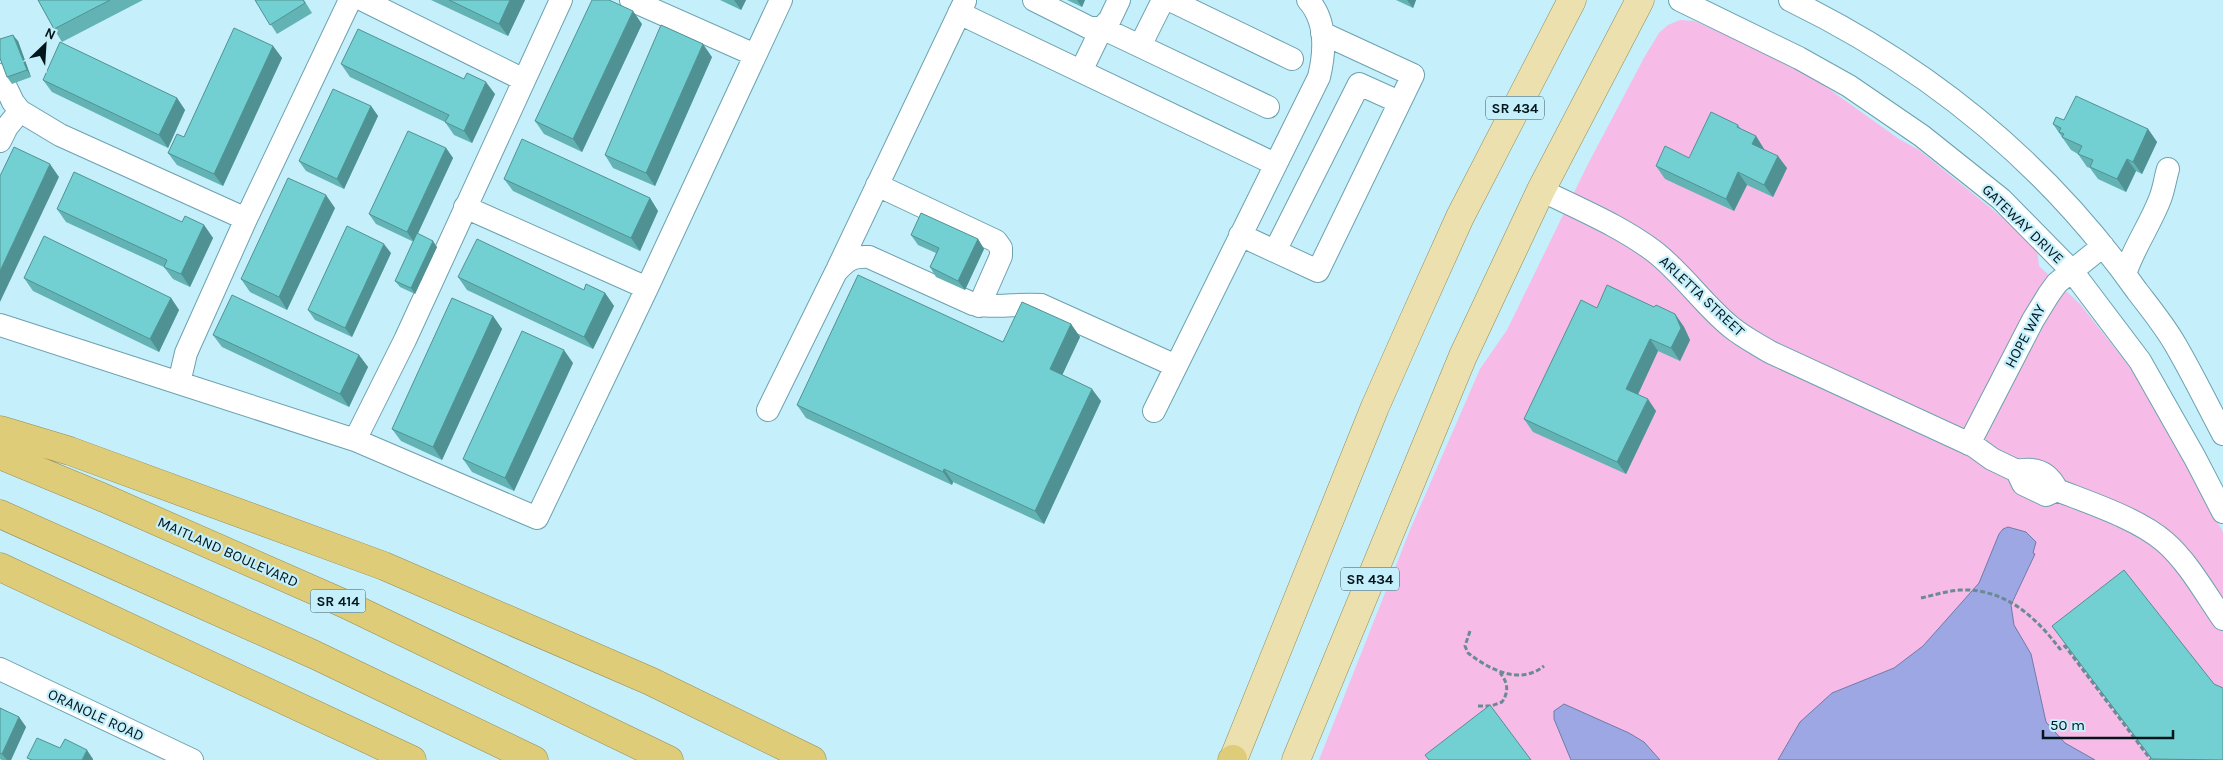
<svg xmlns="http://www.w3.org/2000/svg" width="2223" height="760" font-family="Karla,sans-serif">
	<rect width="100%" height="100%" fill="#c4effb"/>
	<!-- green -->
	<path fill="#f6bbe6" d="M1680,20L1694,21L1746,44L1815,79L1899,139L1919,150L1998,214L2037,250L2039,266L2080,304L2136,375L2223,532V760H1319L1410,530L1480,369L1507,330L1587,166L1645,56L1659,33L1668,25Z"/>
	<!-- water -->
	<path fill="#9da7e4" stroke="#6e7ca8" d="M2008,527L2026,532L2036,542L2033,553L2035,554L2011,605L2014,625L2031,654L2046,722L2065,743L2095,760H1778L1800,722L1832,693L1894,668L1923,646L1979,583L1999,534L2003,529Z
		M1564,704L1629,733L1644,742L1660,760H1571L1554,719V711Z"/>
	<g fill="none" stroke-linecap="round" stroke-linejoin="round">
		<defs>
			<path id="minor" d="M350,0L246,219L186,353L179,383L355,440L537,518L647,288L781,0
				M363,0L524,80
				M631,0L755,55
				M1034,0L1090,28H1102L1110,19L1119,0
				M1170,0L1292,59
				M1680,0L1799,58L1849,86L1922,136L2001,199L2072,271L2140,361L2195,458L2223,512
				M1790,0C1930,68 2047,164 2137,291C2150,308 2164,325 2175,344C2192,373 2207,404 2223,434
				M959,13L1275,164
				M1140,46L1163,0
				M1081,71L1102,28L1268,107
				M0,75L13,102L20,111L60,135L246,219
				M0,141L7,127L20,111
				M877,185L996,241L1001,248V256L979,306
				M1541,190C1579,209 1621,226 1655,252C1683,274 1704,305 1731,327C1743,337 1757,344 1770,352L1974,446L1992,459L2017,471C2036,467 2049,473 2057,490L2046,495L2023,484L2017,471
				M465,207L647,288
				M1240,235L1318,271L1413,75L1322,33
				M1275,251L1359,84L1399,102
				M838,268L965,1
				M2125,274C2134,247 2150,225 2160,199C2164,189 2165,179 2168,169
				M0,325L179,383
				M768,410L836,272C847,260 852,256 869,257L973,304C997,309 1017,303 1041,305L1176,366
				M1154,411L1319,77C1325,52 1327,21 1308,0
				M355,440L405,340L561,0
				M1969,444L2033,320L2049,294L2057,283L2103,246
				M2057,490C2090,503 2139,519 2165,542C2188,562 2205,593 2223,619
				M0,669L192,760"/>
			<path id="major" d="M1233,760L1375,407L1410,328L1460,217L1572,0
				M1296,760L1463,356L1541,190L1640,0"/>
			<path id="highway" d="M0,430L70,451L384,566L650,681L812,760
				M0,455L104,498L345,604L669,760
				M0,514L315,655L534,760
				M0,567L412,760
				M1232,760L1233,759"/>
		</defs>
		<!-- minor casing -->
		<use href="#minor" stroke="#6ca1af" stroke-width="24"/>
		<!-- major casing -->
		<use href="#major" stroke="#928c58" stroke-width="29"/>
		<!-- highway casing -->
		<use href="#highway" stroke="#928c58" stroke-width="29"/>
		<!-- path -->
		<path stroke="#6b8b94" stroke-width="3" stroke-dasharray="5 2.5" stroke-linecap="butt" d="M1921,598C1934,595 1947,591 1960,590C2004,588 2035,616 2060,649L2065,646L2151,760
			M1470,631L1465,646L1468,653C1489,669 1519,686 1544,666
			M1478,706H1491L1502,702C1509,692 1508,682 1500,673"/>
		<!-- minor -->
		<use href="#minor" stroke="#fff" stroke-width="22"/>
		<!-- major -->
		<use href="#major" stroke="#ece0af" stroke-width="28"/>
		<!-- highway -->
		<use href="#highway" stroke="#dfcc79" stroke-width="28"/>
	</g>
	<!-- wall -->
	<path fill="#63b3b5" d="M38,0H143L62,42L54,29Z
		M255,0H304L312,13L277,34Z
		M431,0H525L508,36Z
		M720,0H746L741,10Z
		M1067,0H1085L1082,7Z
		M1396,0H1416L1413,8Z
		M642,24L582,152L544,134L535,121Z
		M18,41L31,77L12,84L7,77Z
		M273,46L282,58L223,186L177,165L168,153Z
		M712,57L655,186L613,168L605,155Z
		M341,64L495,94L472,143L454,135L445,122L350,77Z
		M43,80L177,98L185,110L168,148L52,92Z
		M371,106L378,116L344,189L306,171L299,161Z
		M2064,120L2148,129L2157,142L2142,174L2136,171L2126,192L2098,179L2090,168L2087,167L2078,154L2071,150L2053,124Z
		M1738,125L1741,129L1756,136L1764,149L1787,168L1773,197L1747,185L1734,211L1665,179L1656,166L1689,158Z
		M446,148L453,158L417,234L437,247L415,294L400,287L395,281L414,242L376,224L369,214Z
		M504,179L650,198L658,211L640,251L513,191Z
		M335,208L287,310L250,292L241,279Z
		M57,209L182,222L204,225L213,238L190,287L173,279L164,267L66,222Z
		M911,235L978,239L984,249L965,290L936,277L930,267L936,253L918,245Z
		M391,253L352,337L315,320L308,310Z
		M458,277L584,290L605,293L614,306L593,349L467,290Z
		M24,278L171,298L179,310L159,352L33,291Z
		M1654,307L1675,314L1684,327L1690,340L1680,361L1658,351L1638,394L1656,411L1626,474L1533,432L1524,419L1597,308Z
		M493,316L502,329L442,460L401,441L392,429Z
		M1071,324L1080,337L1062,375L1101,401L1044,524L953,482L952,485L806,418L797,405L1003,342Z
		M213,335L359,355L368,367L349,407L222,347Z
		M573,363L514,491L472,472L463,459Z
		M2052,626L2214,684L2223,760H2152Z
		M0,708L19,717L26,727L11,760H2L0,759Z"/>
	<!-- shaded-wall -->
	<path fill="#509293" d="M510,0H525L508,36L499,24Z
		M734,0H746L741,10Z
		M1077,0H1085L1082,7Z
		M1407,0H1416L1413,8Z
		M633,11L642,24L582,152L573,139Z
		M13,35L18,41L31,77L27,70Z
		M703,44L712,57L655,186L646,173Z
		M273,46L282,58L223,186L214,174Z
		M486,82L495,94L472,143L464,131Z
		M177,98L185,110L168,148L159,135Z
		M371,106L378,116L344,189L337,179Z
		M2148,129L2157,142L2142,174L2133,162Z
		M1756,136L1764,149L1761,156L1752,144Z
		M446,148L453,158L414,242L407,232Z
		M1778,156L1787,168L1773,197L1764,185Z
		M2127,159L2136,171L2126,192L2117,179Z
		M50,164L59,177L0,302V271Z
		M1738,172L1747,185L1734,211L1726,199Z
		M326,195L335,208L287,310L279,297Z
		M650,198L658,211L640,251L631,238Z
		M204,225L213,238L190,287L181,274Z
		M978,239L984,249L965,290L958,281Z
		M433,241L437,247L415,294L411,288Z
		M384,244L391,253L352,337L345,328Z
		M605,293L614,306L593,349L584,337Z
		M171,298L179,310L159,352L150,339Z
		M1675,314L1684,327L1690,340L1680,361L1671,348Z
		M493,316L502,329L442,460L433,447Z
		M1071,324L1080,337L1059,382L1050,369Z
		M1650,339L1658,351L1635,401L1626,389Z
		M564,350L573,363L514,491L505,478Z
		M359,355L368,367L349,407L340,394Z
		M1092,389L1101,401L1044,524L1035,511Z
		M1648,399L1656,411L1626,474L1617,462Z
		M944,469L953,482L952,485L943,472Z
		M19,717L26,727L11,760H7L2,754Z
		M87,750L93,759V760H82Z"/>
	<!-- building -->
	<path fill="#73d0d2" stroke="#509293" d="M38,0H110L54,29Z
		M255,0H303L305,3L270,25Z
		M449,0H510L499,24Z
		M592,0H609L633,11L573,139L535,121Z
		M661,25L703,44L646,173L605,155Z
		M234,28L273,46L214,174L168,153L177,134L184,137Z
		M358,29L464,79L467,73L486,82L464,131L445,122L449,115L341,64Z
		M13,35L27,70L7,77L0,58V39Z
		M60,42L177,98L159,135L43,80Z
		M333,89L371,106L337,179L299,161Z
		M2076,96L2148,129L2133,162L2127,159L2117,179L2090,167L2093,160L2078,154L2082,146L2062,137L2064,134L2059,132L2061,128L2053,124L2056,117L2064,120Z
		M1711,112L1738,125L1737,127L1756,136L1752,144L1778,156L1764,185L1738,172L1726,199L1656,166L1665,146L1689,158Z
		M408,131L446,148L407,232L369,214Z
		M522,139L650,198L631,238L504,179Z
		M14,147L50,164L0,271V176Z
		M74,172L182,222L185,216L204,225L181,274L164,267L167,260L57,209Z
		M288,178L326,195L279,297L241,279Z
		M921,213L978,239L958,281L930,267L939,248L911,235Z
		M347,226L384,244L345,328L308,310Z
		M417,233L433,241L411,288L395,281Z
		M44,236L171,298L150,339L24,278Z
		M477,239L584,290L586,284L605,293L584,337L458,277Z
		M858,275L1003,342L1022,302L1071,324L1050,369L1092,389L1035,511L944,469L943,472L797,405Z
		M1607,285L1654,307L1656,305L1675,314L1681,328L1671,348L1650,339L1626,389L1648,399L1617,462L1524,419L1581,300L1597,308Z
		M232,295L359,355L340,394L213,335Z
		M452,298L493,316L433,447L392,429Z
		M522,331L564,350L505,478L463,459Z
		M2124,570L2214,684L2223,688V760L2152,759L2052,626Z
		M1490,705L1531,760H1429L1425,755Z
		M0,708L19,717L2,754L0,753Z
		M37,738L60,748L65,739L87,750L82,760H32L27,758Z"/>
	<g text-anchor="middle" stroke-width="4.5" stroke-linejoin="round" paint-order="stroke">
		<!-- shield labels -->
		<g fill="#c4effb" stroke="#3c575f" stroke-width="1">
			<rect x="1486" y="96.5" width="58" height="23" rx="4"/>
			<rect x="1341" y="567.5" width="58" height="23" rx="4"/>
			<rect x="310.5" y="589.5" width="55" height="23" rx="4"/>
		</g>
		<g font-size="14" font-weight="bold" fill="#02161c">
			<text x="1515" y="113">SR 434</text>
			<text x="1370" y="584">SR 434</text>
			<text x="338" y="606">SR 414</text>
		</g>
		<!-- street labels -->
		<g font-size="15" fill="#02161c" stroke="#c4effb">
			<text transform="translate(2023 224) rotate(44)" y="5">GATEWAY DRIVE</text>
			<text transform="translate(1702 296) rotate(43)" y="5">ARLETTA STREET</text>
			<text transform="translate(2025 336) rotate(-62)" y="5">HOPE WAY</text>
			<text transform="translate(228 552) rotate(24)" y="5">MAITLAND BOULEVARD</text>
			<text transform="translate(96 715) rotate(25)" y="5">ORANOLE ROAD</text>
		</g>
	</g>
	<!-- north arrow -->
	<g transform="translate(45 45) rotate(25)" stroke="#c4effb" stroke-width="4" paint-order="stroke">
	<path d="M0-4L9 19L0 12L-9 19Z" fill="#02161c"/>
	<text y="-8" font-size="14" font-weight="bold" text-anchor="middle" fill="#02161c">N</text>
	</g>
	<!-- scale -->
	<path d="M2043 730v8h130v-8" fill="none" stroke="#02161c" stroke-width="2.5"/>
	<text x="2050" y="730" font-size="15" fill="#02161c" stroke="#c4effb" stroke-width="4" paint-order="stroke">50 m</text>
</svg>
